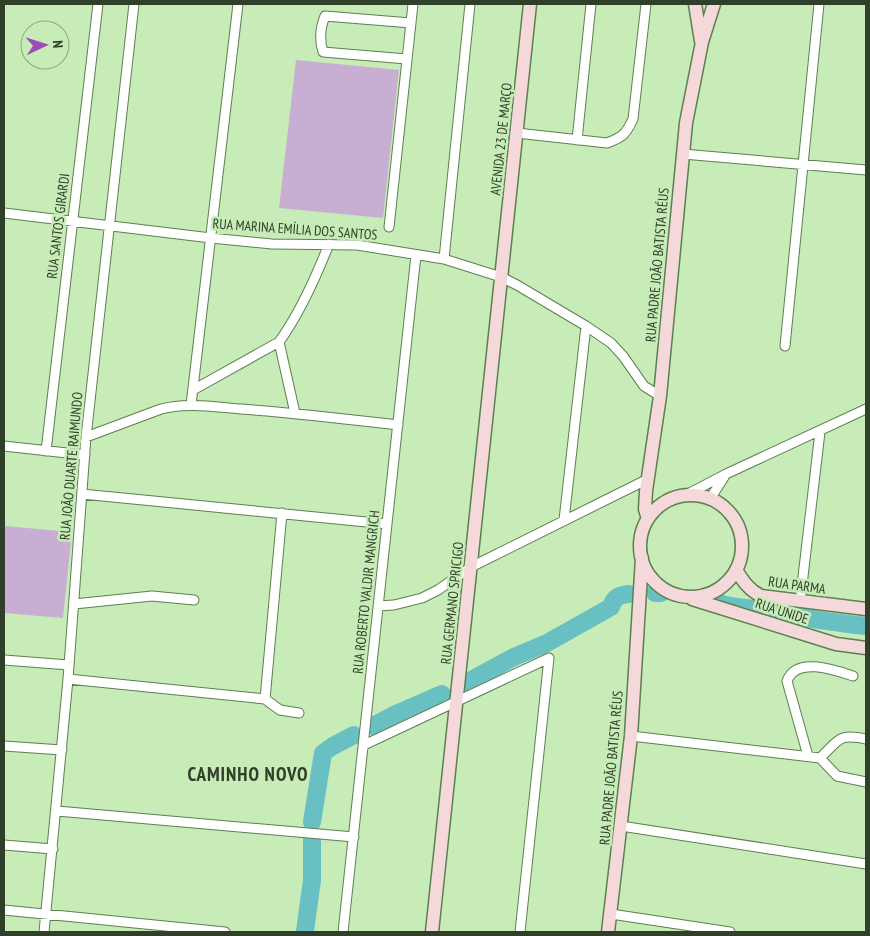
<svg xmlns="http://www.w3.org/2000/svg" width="870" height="936" font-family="'PT Sans Narrow',sans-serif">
	<rect width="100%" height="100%" fill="#c7ecb8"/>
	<!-- green -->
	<path fill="#c8aed2" d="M296,60L399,70L383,218L279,208Z
		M4,526L72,532L63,618L4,613Z"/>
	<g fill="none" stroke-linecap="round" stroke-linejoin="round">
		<!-- river -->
		<path stroke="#69c0c2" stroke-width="18" d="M655,593H661
			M717,602C730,608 741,607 755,609C792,616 828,622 866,626
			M468,682L514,657L547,643L611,607C614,597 619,595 629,594
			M373,726L396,714L442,694
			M312,822L323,753L333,746L354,735
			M305,931L312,880V840"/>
		<defs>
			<path id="street" d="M407,59L323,52C319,39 320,28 325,16L411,23
				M517,133L607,143C623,137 626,134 633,119L646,4
				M577,140L591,4
				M683,154L866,170
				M4,213L211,238L272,244L357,245L444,259L501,277L517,285L586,326L611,343L623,356L644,386L660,396
				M389,227L413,4
				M444,259L470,4
				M279,342L295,413
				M785,346L819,4
				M193,390L279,342C300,313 316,277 329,244
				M191,405L238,4
				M86,437L161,409C187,402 215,407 241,409C294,413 345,419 398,425
				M4,446L85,455
				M46,451L98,4
				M82,494L387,524
				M684,496L726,474L866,409
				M710,499L724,477
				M564,520L586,326
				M800,602L820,432
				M74,604L152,596L194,600
				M378,606L394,605L422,598L438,590L471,567L648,479
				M4,660L69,665
				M68,679L265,699L282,513
				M265,699L280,710L299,713
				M631,736L820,758L837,776L866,782
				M364,745L549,658
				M4,746L62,750
				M808,756L787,681C796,656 835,670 853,676
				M820,758C839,740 838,733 866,739
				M57,811L354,837
				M621,826L866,864
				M4,845L53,849
				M4,910L225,932
				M611,914L730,932
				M44,932L68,679L86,437L134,4
				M343,932L416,255
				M520,932L549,658"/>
			<path id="secondary" d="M695,4L701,41
				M640 546a51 51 0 1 1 102 0a51 51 0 1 1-102 0Z
				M648,519L645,509L646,491L660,396L686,123L702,42L714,4
				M736,570C743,581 749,590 761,596L866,609
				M692,599L836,644L866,648
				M432,932L530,4
				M608,932L631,736L642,558"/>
		</defs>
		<!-- street casing -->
		<use href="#street" stroke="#5e7f50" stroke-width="11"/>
		<!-- secondary casing -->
		<use href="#secondary" stroke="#5e7f50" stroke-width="15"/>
		<!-- street -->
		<use href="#street" stroke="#fff" stroke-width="9"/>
		<!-- secondary -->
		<use href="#secondary" stroke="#f4d8da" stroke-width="12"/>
	</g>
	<g text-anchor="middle" stroke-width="5" stroke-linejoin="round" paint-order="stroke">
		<!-- street labels -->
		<g font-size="14" fill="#303f2a" stroke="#c7ecb8">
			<text transform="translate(501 139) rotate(-84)" y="5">AVENIDA 23 DE MARÇO</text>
			<text transform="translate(58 226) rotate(-83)" y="5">RUA SANTOS GIRARDI</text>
			<text transform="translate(295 229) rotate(4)" y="5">RUA MARINA EMÍLIA DOS SANTOS</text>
			<text transform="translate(657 265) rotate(-85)" y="5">RUA PADRE JOÃO BATISTA RÉUS</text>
			<text transform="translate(71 466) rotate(-85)" y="5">RUA JOÃO DUARTE RAIMUNDO</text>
			<text transform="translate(797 585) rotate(8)" y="5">RUA PARMA</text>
			<text transform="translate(366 592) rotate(-84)" y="5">RUA ROBERTO VALDIR MANGRICH</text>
			<text transform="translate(452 603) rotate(-84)" y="5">RUA GERMANO SPRICIGO</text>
			<text transform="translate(782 611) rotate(18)" y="5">RUA UNIDE</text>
			<text transform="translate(611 768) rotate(-85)" y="5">RUA PADRE JOÃO BATISTA RÉUS</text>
		</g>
		<!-- district labels -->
		<g font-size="19" font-weight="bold" letter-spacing="1" fill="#303f2a" stroke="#c7ecb8">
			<text x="248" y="781">CAMINHO NOVO</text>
		</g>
	</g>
	<!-- border -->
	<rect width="870" height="936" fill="none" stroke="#303f2a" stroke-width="10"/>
	<!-- north arrow -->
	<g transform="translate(45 45) rotate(86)"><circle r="24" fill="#c7ecb8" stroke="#8ba77f"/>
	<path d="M0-4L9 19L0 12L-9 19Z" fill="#9f4cbb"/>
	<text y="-8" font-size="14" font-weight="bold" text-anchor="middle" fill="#303f2a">N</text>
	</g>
</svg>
